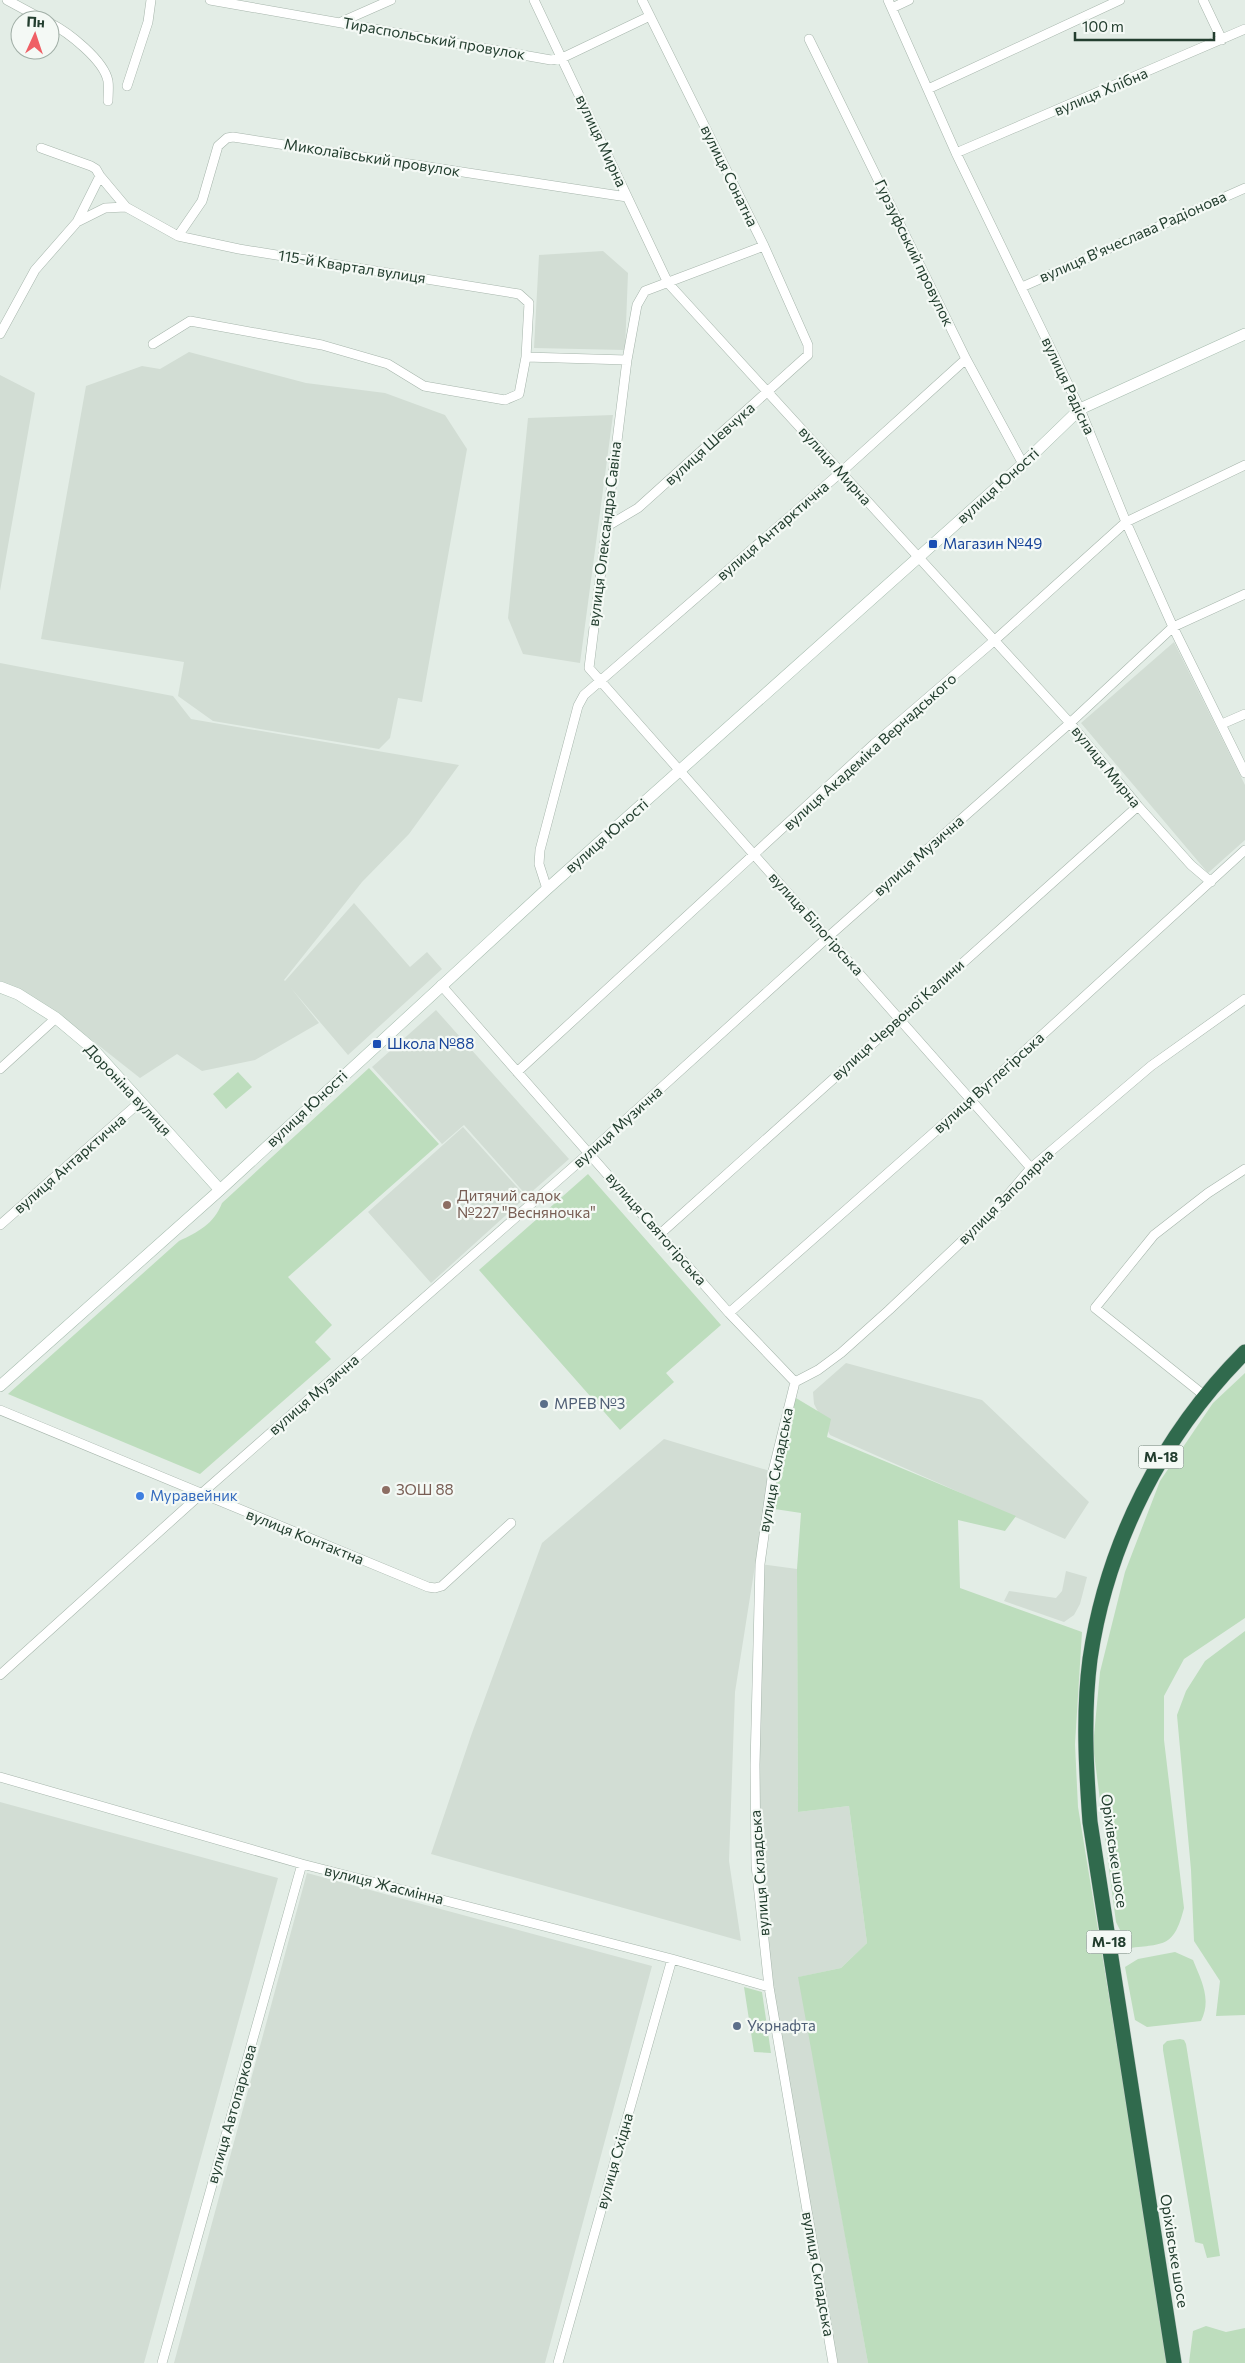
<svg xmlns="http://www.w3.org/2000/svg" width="1245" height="2363" font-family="Commissioner,sans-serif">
	<rect width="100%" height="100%" fill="#e3ede6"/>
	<!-- built -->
	<path fill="#d2ddd4" d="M603,251L628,273L625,350L534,348L539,255Z
		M189,352L306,383L385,393L445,415L467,449L422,702L398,698L390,738L379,749L213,721L178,696L184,662L41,639L86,386L142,366L160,369Z
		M0,375L35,393L0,591Z
		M613,415L580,663L523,654L508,618L528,418Z
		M1174,642L1245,785V840L1208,873L1081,723Z
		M0,663L173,696L191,719L459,765L409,834L362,882L284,980L285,981L354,903L410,967L427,952L442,969L348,1055L291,988L319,1023L255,1060L202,1071L177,1054L140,1078L60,1015L0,982Z
		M436,1010L569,1159L527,1196L464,1125L442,1144L372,1067Z
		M463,1127L526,1197L431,1283L368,1212Z
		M846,1363L982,1400L1089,1502L1065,1539L830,1435L814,1404L813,1392Z
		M664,1439L770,1471L735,1692L729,1861L741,1941L431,1854L472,1733L542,1543Z
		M760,1564L797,1569L798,1812L849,1806L867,1943L841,1968L799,1977L868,2363H833L769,1987L756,1865Z
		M1066,1571L1087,1577L1080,1604L1074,1615L1064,1622L1004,1601L1009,1591L1056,1598L1062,1591Z
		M0,1802L278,1878L144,2363H0Z
		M307,1873L652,1966L545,2363H174Z"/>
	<!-- green -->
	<path fill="#bdddbd" d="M369,1068L439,1144L288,1277L332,1325L315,1342L331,1359L200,1474L8,1394L179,1241C198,1232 214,1224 222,1203Z
		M238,1072L252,1087L226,1109L213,1094Z
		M588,1174L721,1325L666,1373L674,1382L620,1430L479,1270Z
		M1245,1373V1618L1184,1659L1164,1696V1740L1184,1908C1174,1947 1165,1944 1129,1948L1116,1922L1093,1746L1100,1672L1125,1572L1160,1481L1213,1403Z
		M791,1395L831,1419L827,1437L1016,1516L1005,1531L958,1520L960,1588L1082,1632L1075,1744L1078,1807L1169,2363H868L798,1977L841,1968L867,1943L849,1806L798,1812L797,1569L801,1513L768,1508Z
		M1245,1631V2015L1216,2016L1220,1981L1194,1941L1191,1870L1177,1715L1186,1691L1205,1661Z
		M1175,1952L1193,1960C1201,1980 1212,1999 1201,2021L1147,2027L1135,2020L1125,1967L1138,1959Z
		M744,1987L762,1992L771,2053L754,2052Z
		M1180,2039L1184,2040L1186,2044L1220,2256L1207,2258L1203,2244L1195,2242L1163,2050V2045L1167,2041Z
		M1206,2326L1226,2332L1245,2328V2363H1189L1193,2331Z"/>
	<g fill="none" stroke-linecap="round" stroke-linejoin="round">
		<defs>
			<path id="street" d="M7,0L44,20
				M210,0L551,60L562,58L650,16
				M534,0L668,283L1070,723L1138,806L1191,865L1211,882
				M888,0L956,153L1080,409L1126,522L1173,627L1245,773
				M1203,0L1222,40
				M892,8L909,0
				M341,22L391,0
				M50,23C68,32 104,60 108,81C109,87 108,95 108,101
				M809,39L966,359L1023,464
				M127,86L148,22L151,0
				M928,89L1120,0
				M956,153L1245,29
				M100,176L126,207L178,236L239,249L519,294L529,303L526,357L519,394L505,400L424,386L388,364L322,345L190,321L153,344
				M77,222L105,208L126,207
				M178,236L202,201L218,146L227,138L233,137L627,197
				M764,246L645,291L637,305L627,360L589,668L1031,1168
				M1022,287L1245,188
				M0,334L35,270L77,222L100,176L96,169L91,166L41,148
				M526,357L627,360
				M606,527L638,508L808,355V345L764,246L642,0
				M1222,724L1245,714
				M547,889L539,864L540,850L578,706L584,695L840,473L966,359
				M441,985L729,1313L795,1382
				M0,1069L56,1018
				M517,1072L874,744L995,640L1126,522L1245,465
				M0,1225L140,1102
				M660,1234L1138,806
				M729,1313L972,1099L1245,850
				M795,1382L773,1471L760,1564L755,1765L756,1865L769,1987L833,2363
				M795,1382L818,1370L841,1353L889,1310L995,1210L1031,1168L1151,1066L1245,999
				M1205,1396L1095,1308L1154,1235L1208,1193L1245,1169
				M0,1410L428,1587L435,1588L442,1586L511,1523
				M0,1675L201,1494L589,1153L828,937L1070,723L1173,627L1245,594
				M0,1777L302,1864L672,1959L769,1987
				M162,2363L302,1864
				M558,2363L672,1959"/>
			<path id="secondary" d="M0,987L18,994L56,1018L93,1049L220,1190
				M0,1386L220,1190L547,889L1023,464L1080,409L1245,334"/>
			<path id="highway" d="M1174,2363L1090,1822C1086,1768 1083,1713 1090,1659C1107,1543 1162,1435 1245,1352"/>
		</defs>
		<!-- street casing -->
		<use href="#street" stroke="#a6b5ab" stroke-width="10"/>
		<!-- secondary casing -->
		<use href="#secondary" stroke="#a5bbad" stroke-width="12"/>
		<!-- highway casing -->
		<use href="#highway" stroke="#c1c9c5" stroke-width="16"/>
		<!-- street -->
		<use href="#street" stroke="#fff" stroke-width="9"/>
		<!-- secondary -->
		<use href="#secondary" stroke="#fff" stroke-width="11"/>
		<!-- highway -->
		<use href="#highway" stroke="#306a4d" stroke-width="15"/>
	</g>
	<!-- markers -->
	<g fill="#1a4fb4" stroke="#f4f9f5" stroke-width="2">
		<rect x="928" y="539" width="10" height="10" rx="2.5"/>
		<rect x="372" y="1039" width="10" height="10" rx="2.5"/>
	</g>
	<g fill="#8d6e63" stroke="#f4f9f5" stroke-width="2">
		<circle cx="447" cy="1205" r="5"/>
		<circle cx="386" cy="1490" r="5"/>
	</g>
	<g fill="#5c6f8a" stroke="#f4f9f5" stroke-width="2">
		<circle cx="544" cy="1404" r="5"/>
		<circle cx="737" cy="2026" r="5"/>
	</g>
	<circle fill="#3f7fe0" stroke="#f4f9f5" stroke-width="2" cx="140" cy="1496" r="5"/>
	<g text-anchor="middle" stroke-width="4.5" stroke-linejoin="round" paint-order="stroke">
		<!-- shield labels -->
		<g fill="#f4f9f5" stroke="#62766a" stroke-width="1">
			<rect x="1138.5" y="1445.5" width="45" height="23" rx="4"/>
			<rect x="1086.5" y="1930.5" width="45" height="23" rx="4"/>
		</g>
		<g font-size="14" font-weight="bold" fill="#233e2f">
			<text x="1161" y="1462">М-18</text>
			<text x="1109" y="1947">М-18</text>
		</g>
		<!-- street labels -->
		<g font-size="15" fill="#233e2f" stroke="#f4f9f5">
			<text transform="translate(434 39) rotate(10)" y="5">Тираспольський провулок</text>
			<text transform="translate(1101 92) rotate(-23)" y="5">вулиця Хлібна</text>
			<text transform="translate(601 141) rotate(65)" y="5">вулиця Мирна</text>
			<text transform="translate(372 158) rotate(9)" y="5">Миколаївський провулок</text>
			<text transform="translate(729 176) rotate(64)" y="5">вулиця Сонатна</text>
			<text transform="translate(1133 237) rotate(-24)" y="5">вулиця В'ячеслава Радіонова</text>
			<text transform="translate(914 253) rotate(64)" y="5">Гурзуфський провулок</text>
			<text transform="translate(352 267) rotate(9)" y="5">115-й Квартал вулиця</text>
			<text transform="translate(1068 386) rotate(65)" y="5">вулиця Радісна</text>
			<text transform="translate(710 444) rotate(-42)" y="5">вулиця Шевчука</text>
			<text transform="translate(835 466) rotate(48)" y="5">вулиця Мирна</text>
			<text transform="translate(998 486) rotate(-42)" y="5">вулиця Юності</text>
			<text transform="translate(773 531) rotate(-41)" y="5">вулиця Антарктична</text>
			<text transform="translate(605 534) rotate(-83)" y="5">вулиця Олександра Савіна</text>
			<text transform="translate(870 752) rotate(-42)" y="5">вулиця Академіка Вернадського</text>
			<text transform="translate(1106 767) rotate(51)" y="5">вулиця Мирна</text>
			<text transform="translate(607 836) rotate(-41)" y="5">вулиця Юності</text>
			<text transform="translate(919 856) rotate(-41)" y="5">вулиця Музична</text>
			<text transform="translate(816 924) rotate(48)" y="5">вулиця Білогірська</text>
			<text transform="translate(898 1020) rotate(-42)" y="5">вулиця Червоної Калини</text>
			<text transform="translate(989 1083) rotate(-42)" y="5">вулиця Вуглегірська</text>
			<text transform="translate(128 1090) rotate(47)" y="5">Дороніна вулиця</text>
			<text transform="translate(307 1109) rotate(-43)" y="5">вулиця Юності</text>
			<text transform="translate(618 1127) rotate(-42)" y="5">вулиця Музична</text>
			<text transform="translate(70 1164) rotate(-41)" y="5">вулиця Антарктична</text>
			<text transform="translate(1006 1197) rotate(-45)" y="5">вулиця Заполярна</text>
			<text transform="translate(656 1229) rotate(49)" y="5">вулиця Святогірська</text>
			<text transform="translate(314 1395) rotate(-41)" y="5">вулиця Музична</text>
			<text transform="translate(776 1470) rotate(-79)" y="5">вулиця Складська</text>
			<text transform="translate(305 1537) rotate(22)" y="5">вулиця Контактна</text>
			<text transform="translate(1114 1851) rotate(82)" y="5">Оріхівське шосе</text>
			<text transform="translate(760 1873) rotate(-94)" y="5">вулиця Складська</text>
			<text transform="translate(384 1885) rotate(14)" y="5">вулиця Жасмінна</text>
			<text transform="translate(232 2114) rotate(-74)" y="5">вулиця Автопаркова</text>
			<text transform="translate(615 2161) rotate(-74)" y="5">вулиця Східна</text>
			<text transform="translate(1174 2251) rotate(81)" y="5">Оріхівське шосе</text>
			<text transform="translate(818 2274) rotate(80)" y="5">вулиця Складська</text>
		</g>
		<!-- transit labels -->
		<g font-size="15" fill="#164399" stroke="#f4f9f5" text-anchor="start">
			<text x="943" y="549">Магазин №49</text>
			<text x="387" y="1049">Школа №88</text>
		</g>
		<!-- education labels -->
		<g font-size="15" fill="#785e54" stroke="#f4f9f5" text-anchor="start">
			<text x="457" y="1201">Дитячий садок<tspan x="457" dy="17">№227 "Весняночка"</tspan></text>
			<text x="396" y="1495">ЗОШ 88</text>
		</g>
		<!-- service labels -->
		<g font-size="15" fill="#4e5e75" stroke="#f4f9f5" text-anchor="start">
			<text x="554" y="1409">МРЕВ №3</text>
			<text x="747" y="2031">Укрнафта</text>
		</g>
		<!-- shop labels -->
		<g font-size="15" fill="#366cbe" stroke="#f4f9f5" text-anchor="start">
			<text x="150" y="1501">Муравейник</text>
		</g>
	</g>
	<!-- north arrow -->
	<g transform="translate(35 35) rotate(3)"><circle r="24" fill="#f4f9f5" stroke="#a0aea6"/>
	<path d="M0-4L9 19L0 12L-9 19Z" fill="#ef5f65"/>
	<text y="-8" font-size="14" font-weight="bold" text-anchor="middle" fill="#233e2f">Пн</text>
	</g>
	<!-- scale -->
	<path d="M1075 32v8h139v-8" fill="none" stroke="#233e2f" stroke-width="2.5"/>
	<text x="1082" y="32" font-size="15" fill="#233e2f" stroke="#f4f9f5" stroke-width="4" paint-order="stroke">100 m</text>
</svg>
